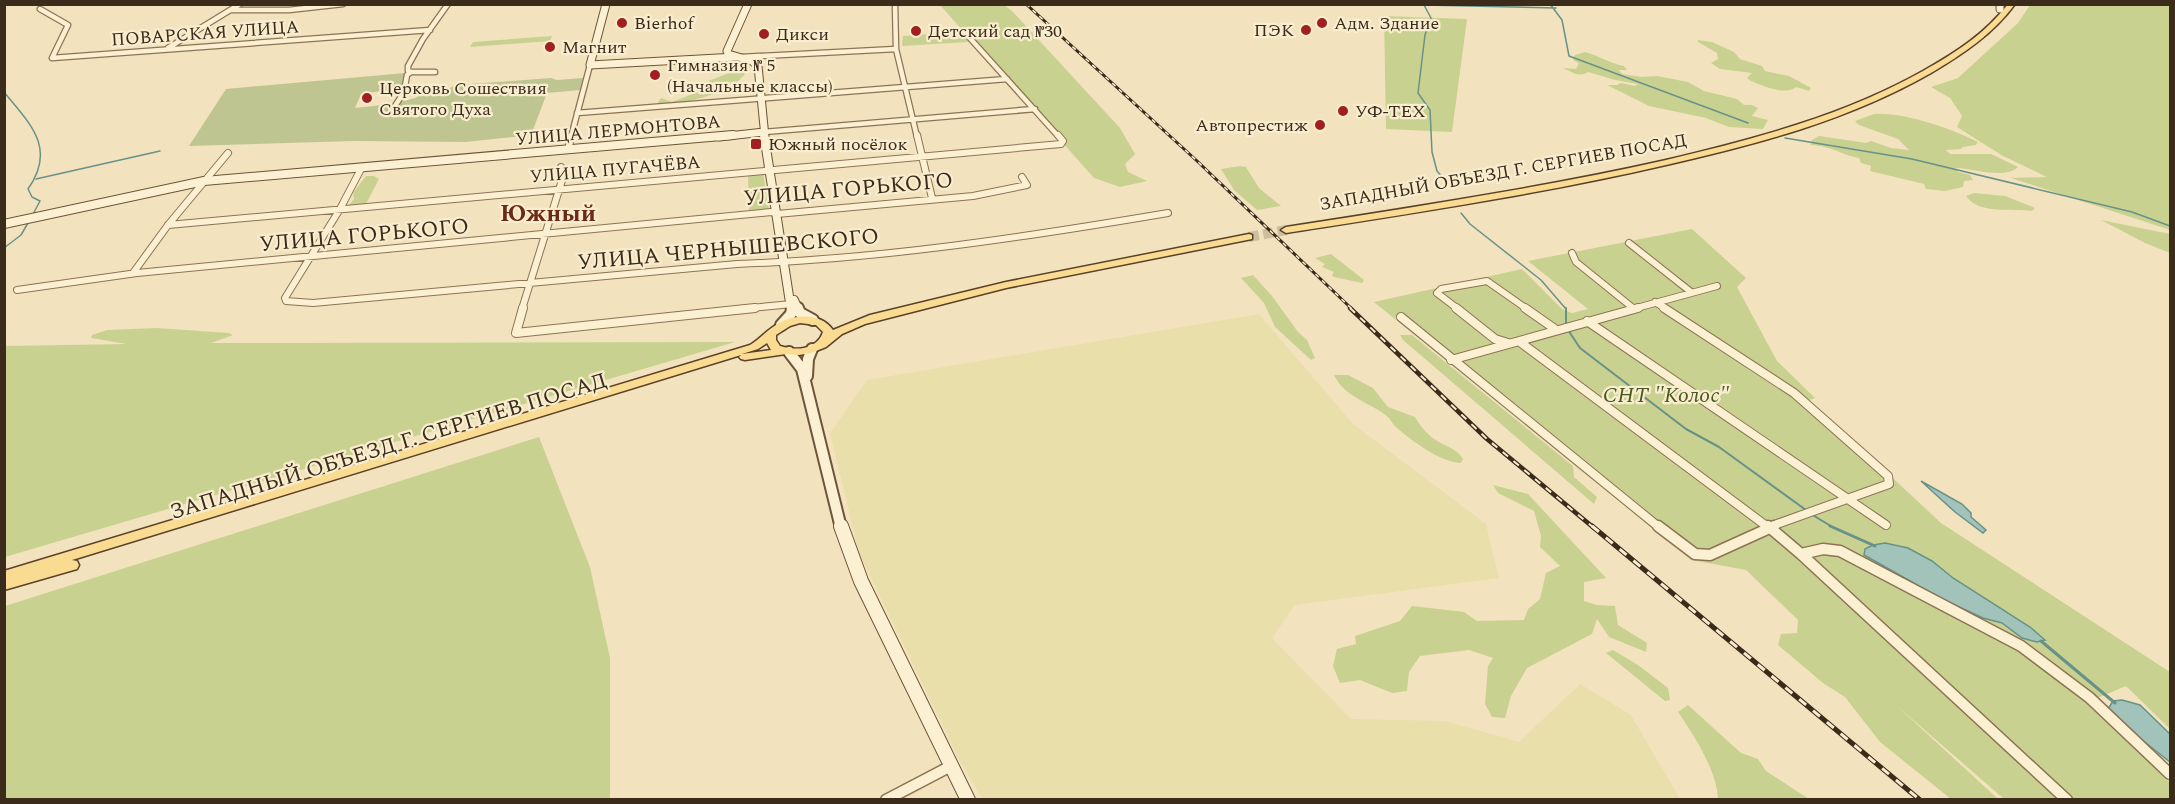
<svg xmlns="http://www.w3.org/2000/svg" width="2175" height="804" font-family="Spectral,serif">
	<rect width="100%" height="100%" fill="#f2e3be"/>
	<!-- farmland -->
	<path fill="#e9dfab" d="M1259,314L1353,424L1486,524L1499,578L1295,605L1272,638L1351,719L1445,721L1519,742L1580,684L1631,715L1680,799H982L959,759L859,553L830,433L867,380Z"/>
	<!-- green -->
	<path fill="#c9d191" d="M940,5H1004L1012,11L1120,128L1135,154L1125,164L1128,172L1147,181L1120,187L1094,178Z
		M2030,5H2170V230L2011,178L2047,177L2003,156L1957,127L1962,116L1950,98L1931,87L1958,78L2018,23Z
		M1384,16L1467,19L1452,132L1386,129Z
		M961,32L968,42L902,46L903,36Z
		M552,36L550,41L470,47L473,42Z
		M1698,40L1712,42L1734,52L1740,59L1762,66L1765,71L1789,76L1811,88L1809,91L1796,87C1784,96 1764,86 1751,81L1747,78L1752,73L1720,69L1711,63L1718,59L1717,53L1698,42Z
		M1585,52C1600,56 1609,63 1624,66L1627,70H1619L1622,74L1641,77L1657,76L1688,82L1704,91L1737,99L1744,105H1752L1758,108L1752,116L1768,120L1763,129L1729,127L1706,118L1649,106L1607,85H1617L1621,83L1635,86L1638,84L1615,80L1588,72C1579,78 1572,72 1563,68L1576,69L1579,63L1573,60L1575,55Z
		M748,66C745,91 678,107 657,104L661,98L672,102L716,85L708,81Z
		M1874,114C1904,112 1950,128 1978,142L1976,145L1963,147L1961,149L1946,150L1950,154H1991L2018,167C2005,180 1972,168 1955,168L1958,172L1970,175L1973,180L1964,181L1963,187L1945,191L1926,189L1924,184L1870,171L1871,166L1861,163L1859,158C1839,154 1832,146 1811,145L1812,140L1819,136L1866,143L1871,141L1891,148L1909,150L1898,139L1859,125L1855,121Z
		M1240,166L1246,167L1259,188L1281,206L1257,210L1234,190L1221,169Z
		M763,173L769,209L749,211L748,174Z
		M366,176H374L379,179L367,202L365,204L349,205L354,199L353,193Z
		M1974,193L2005,196L2035,208L2032,211C2012,208 1979,215 1966,196Z
		M2101,220L2170,234V253L2145,243Z
		M1692,229L1746,278L1737,287L1777,361L1815,398L1809,400L1941,523L2170,672V729L2126,686L2088,702L2170,783V799H2004L1897,706L1998,799H1951L1880,742L1845,697L1823,683L1778,645L1781,634L1797,633L1798,620L1746,570L1691,560L1374,302L1522,269L1562,309L1572,313L1588,309L1528,261Z
		M1331,254L1364,280L1362,283L1334,277L1332,275L1334,272L1322,267L1325,264L1315,258Z
		M1253,275L1272,296L1298,332L1307,340L1315,358L1311,360L1275,327L1264,303L1241,278Z
		M157,328L229,333L233,335L211,343L735,342L5,557L4,346L126,344L91,338L92,335L107,330Z
		M1400,335H1412L1573,466L1574,477L1597,497L1594,504L1403,340Z
		M1334,375H1348L1373,388L1388,407L1415,417C1420,426 1429,437 1439,442C1448,447 1458,450 1463,459L1461,463C1440,462 1412,441 1397,428C1393,425 1391,420 1388,417C1370,402 1345,398 1334,375Z
		M539,437L590,567L610,658V799H5V606Z
		M1493,485L1528,494L1606,578L1584,582V601L1597,605L1615,606L1618,625L1647,643L1646,652L1609,637L1597,619L1592,634L1527,668L1511,696L1505,718L1492,717L1485,704L1488,666L1493,658L1469,650L1420,656L1409,672L1407,691L1392,693L1360,680L1340,683L1333,666L1337,649L1356,644L1355,636L1400,621L1412,606L1464,612L1477,621L1524,620L1528,609L1540,599L1546,573L1560,566L1540,547L1541,536L1534,511L1498,493Z
		M1613,650L1638,665L1668,688L1670,700L1665,701L1606,653Z
		M1688,705L1741,753L1758,759L1766,771L1809,799H1718C1717,771 1694,735 1678,712Z"/>
	<!-- cemetery -->
	<path fill="#bec591" d="M405,73L401,88L361,94L355,108L392,104L415,98L429,91L448,89L456,85L551,78L557,80L583,78L580,90L547,93L531,135L466,142L354,141L189,146L226,89Z"/>
	<!-- water -->
	<path fill="#a2c3ba" stroke="#689288" stroke-width="1.5" d="M1921,481L1962,504L1971,513V517L1986,530L1983,533L1955,512Z
		M1885,543L1908,548L1932,561L1953,578L2030,627L2045,640L2037,642L2022,638L2002,623L1983,618L1942,599L1864,555L1865,549L1873,545Z
		M2122,700L2140,705L2170,734V762L2128,729L2108,709L2113,701Z"/>
	<g fill="none" stroke-linecap="round" stroke-linejoin="round">
		<!-- stream-far2 -->
		<path stroke="#689288" stroke-width="1.5" d="M1550,4L1562,20L1569,56L1748,123
			M4,92C30,124 57,148 28,189L32,197L40,201L32,216
			M1785,138L1912,159L2132,212L2170,226
			M36,179L160,151
			M1450,186L1437,171L1432,152L1430,110L1418,93L1425,35L1431,18L1424,5L1556,8
			M1461,213L1470,224L1541,280L1566,309
			M4,248L21,235L28,223"/>
		<!-- stream-far1 -->
		<path stroke="#689288" stroke-width="2" d="M1566,308V325
			M1568,330L1580,348L1686,429L1719,447L1806,510
			M1811,514L1834,528"/>
		<!-- stream -->
		<path stroke="#689288" stroke-width="3" d="M1830,526L1875,546
			M2041,641L2115,703"/>
		<!-- primary-tunnel -->
		<path stroke="#cdbe9d" stroke-width="10" stroke-dasharray="10 4.5" stroke-linecap="butt" d="M1249,237L1286,230"/>
		<defs>
			<path id="street-far3" d="M895,4L896,49L917,137
				M40,9L68,25L52,58L430,30
				M232,10H289L343,4
				M968,36L1059,137
				M168,48L240,4
				M741,57L896,49
				M435,72H411L408,71V66L423,39L448,4
				M395,106L404,92L407,75L411,72
				M577,113L1007,79
				M764,132L1035,109
				M571,137L590,65"/>
			<path id="street-far2" d="M917,135L932,198
				M568,149L572,135
				M362,167L340,209L285,298L286,301L313,303L737,264C881,259 1026,237 1168,213
				M168,225L1061,144L1063,141L1058,135
				M1629,243L1691,292
				M1572,253L1576,262L1633,308
				M133,273L168,225L228,153
				M17,290L137,273L771,212L777,214L973,196L1027,185L1022,177
				M1655,302L1666,309
				M522,309L563,177L560,175L561,167
				M740,309L792,304
				M1458,309L1437,293L1441,289L1487,281L1527,309
				M1633,309L1717,286"/>
			<path id="street-far1" d="M523,308L516,333L755,308
				M1456,308L1495,339L1508,343
				M1525,308L1555,329
				M1664,308L1794,393L1888,476L1889,484L1777,524L1772,528
				M1401,317L1660,528
				M1587,321L1886,525
				M1520,342L1769,528
				M1451,360L1638,308"/>
			<path id="street" d="M1658,526L1695,554L1710,555L1774,526
				M1768,526L1801,554L2067,800
				M1801,554L1823,549L1840,551L2021,646L2090,698L2170,774
				M886,800L951,766"/>
			<path id="secondary-far3" d="M606,4L590,65L736,57
				M748,4L727,51L728,54L752,61L758,66L765,137
				M2000,4V9
				M719,137L764,132"/>
			<path id="secondary-far2" d="M764,135L791,309
				M4,224L204,181L733,135
				M794,300L798,309"/>
			<path id="secondary-far1" d="M798,308L800,313L813,320
				M781,325L791,314L792,308
				M789,352L802,369L841,528
				M807,376L808,359L812,349"/>
			<path id="secondary" d="M841,526L861,581L968,800"/>
			<path id="primary" d="M2008,4H2015C1993,34 1963,54 1931,73C1849,120 1758,144 1666,165C1541,194 1413,213 1286,233L1281,230L1286,227C1413,207 1541,188 1666,160C1754,139 1843,116 1923,71C1955,53 1985,34 2008,4Z
				M1249,234L1252,235V239L1006,288L865,324L842,334L826,347L811,353L799,355L786,354L745,360L741,359L739,357L741,355L72,560L77,561L79,565L77,569L4,590V571L750,345C759,340 765,332 773,327C790,314 820,311 833,330L870,315L1006,282ZM800,323L816,325L823,332C817,350 796,351 780,346L776,340V335L790,326ZM767,343L771,350L742,354L758,349Z"/>
		</defs>
		<!-- street-far3 casing -->
		<use href="#street-far3" stroke="#8d7355" stroke-width="7"/>
		<!-- street-far2 casing -->
		<use href="#street-far2" stroke="#8d7355" stroke-width="8"/>
		<!-- street-far1 casing -->
		<use href="#street-far1" stroke="#8d7355" stroke-width="10"/>
		<!-- street casing -->
		<use href="#street" stroke="#8d7355" stroke-width="13"/>
		<!-- secondary-far3 casing -->
		<use href="#secondary-far3" stroke="#6e5438" stroke-width="9"/>
		<!-- secondary-far2 casing -->
		<use href="#secondary-far2" stroke="#6e5438" stroke-width="10"/>
		<!-- secondary-far1 casing -->
		<use href="#secondary-far1" stroke="#6e5438" stroke-width="14"/>
		<!-- secondary casing -->
		<use href="#secondary" stroke="#6e5438" stroke-width="16"/>
		<!-- primary casing -->
		<use href="#primary" stroke="#5a412a" stroke-width="3"/>
		<!-- street-far3 -->
		<use href="#street-far3" stroke="#fcf0d2" stroke-width="4.5"/>
		<!-- street-far2 -->
		<use href="#street-far2" stroke="#fcf0d2" stroke-width="6"/>
		<!-- street-far1 -->
		<use href="#street-far1" stroke="#fcf0d2" stroke-width="8"/>
		<!-- street -->
		<use href="#street" stroke="#fcf0d2" stroke-width="10"/>
		<!-- secondary-far3 -->
		<use href="#secondary-far3" stroke="#fcf0d2" stroke-width="7"/>
		<!-- secondary-far2 -->
		<use href="#secondary-far2" stroke="#fcf0d2" stroke-width="8"/>
		<!-- secondary-far1 -->
		<use href="#secondary-far1" stroke="#fcf0d2" stroke-width="10"/>
		<!-- secondary -->
		<use href="#secondary" stroke="#fcf0d2" stroke-width="14"/>
		<!-- primary -->
		<use href="#primary" fill="#fadb92" fill-rule="evenodd"/>
		<defs>
			<path id="rail-far2" d="M1026,4L1196,160L1352,309"/>
			<path id="rail-far1" d="M1350,308L1487,439L1594,528"/>
			<path id="rail" d="M1592,526L1920,800"/>
		</defs>
		<!-- rail-far2 casing -->
		<use href="#rail-far2" stroke="#3b2b1b" stroke-width="3"/>
		<!-- rail-far1 casing -->
		<use href="#rail-far1" stroke="#3b2b1b" stroke-width="4.5"/>
		<!-- rail casing -->
		<use href="#rail" stroke="#3b2b1b" stroke-width="5"/>
		<!-- rail-far2 -->
		<use href="#rail-far2" stroke="#f9edcf" stroke-width="1.5" stroke-dasharray="4.5" stroke-linecap="butt"/>
		<!-- rail-far1 -->
		<use href="#rail-far1" stroke="#f9edcf" stroke-width="2" stroke-dasharray="7" stroke-linecap="butt"/>
		<!-- rail -->
		<use href="#rail" stroke="#f9edcf" stroke-width="3" stroke-dasharray="9" stroke-linecap="butt"/>
	</g>
	<!-- markers -->
	<g fill="#a21f1f" stroke="#f9edcf" stroke-width="2">
		<circle cx="622" cy="23" r="6"/>
		<circle cx="1322" cy="23" r="6"/>
		<circle cx="1306" cy="30" r="6"/>
		<circle cx="916" cy="31" r="6"/>
		<circle cx="764" cy="34" r="6"/>
		<circle cx="550" cy="47" r="6"/>
		<circle cx="655" cy="75" r="6"/>
		<circle cx="367" cy="98" r="6"/>
		<circle cx="1343" cy="111" r="6"/>
		<circle cx="1320" cy="125" r="6"/>
		<rect x="750" y="138" width="12" height="12" rx="3"/>
	</g>
	<g text-anchor="middle" stroke-width="4.5" stroke-linejoin="round" paint-order="stroke">
		<!-- far-poi labels -->
		<g font-size="18" fill="#3b2b1b" stroke="#f9edcf" text-anchor="start">
			<text x="634" y="29">Bierhof</text>
			<text x="1334" y="29">Адм. Здание</text>
			<text x="1294" y="36" text-anchor="end">ПЭК</text>
			<text x="928" y="37">Детский сад №30</text>
			<text x="776" y="40">Дикси</text>
			<text x="562" y="53">Магнит</text>
			<text x="667" y="71">Гимназия № 5<tspan x="667" dy="21">(Начальные классы)</tspan></text>
			<text x="379" y="94">Церковь Сошествия<tspan x="379" dy="21">Святого Духа</tspan></text>
			<text x="1355" y="117">УФ-ТЕХ</text>
			<text x="1308" y="131" text-anchor="end">Автопрестиж</text>
			<text x="768" y="150">Южный посёлок</text>
		</g>
		<!-- far-street labels -->
		<g font-size="18" fill="#3b2b1b" stroke="#f9edcf">
			<text transform="translate(205 33) rotate(-4)" y="6">ПОВАРСКАЯ УЛИЦА</text>
			<text transform="translate(618 130) rotate(-5)" y="6">УЛИЦА ЛЕРМОНТОВА</text>
			<text transform="translate(615 169) rotate(-5)" y="6">УЛИЦА ПУГАЧЁВА</text>
			<text transform="translate(1503 172) rotate(-10)" y="6">ЗАПАДНЫЙ ОБЪЕЗД Г. СЕРГИЕВ ПОСАД</text>
		</g>
		<!-- street labels -->
		<g font-size="22" fill="#3b2b1b" stroke="#f9edcf">
			<text transform="translate(848 188) rotate(-5)" y="8">УЛИЦА ГОРЬКОГО</text>
			<text transform="translate(364 234) rotate(-5)" y="8">УЛИЦА ГОРЬКОГО</text>
			<text transform="translate(728 248) rotate(-5)" y="8">УЛИЦА ЧЕРНЫШЕВСКОГО</text>
			<text transform="translate(388 445) rotate(-17)" y="8">ЗАПАДНЫЙ ОБЪЕЗД Г. СЕРГИЕВ ПОСАД</text>
		</g>
		<!-- park labels -->
		<g font-size="22" font-style="italic" fill="#4a5920" stroke="#f9edcf">
			<text x="1666" y="402">СНТ "Колос"</text>
		</g>
		<!-- far-district labels -->
		<g font-size="24" font-weight="bold" fill="#6c2916" stroke="#f9edcf">
			<text x="548" y="221">Южный</text>
		</g>
	</g>
	<!-- border -->
	<rect width="2175" height="804" fill="none" stroke="#3b2b1b" stroke-width="12"/>
</svg>
